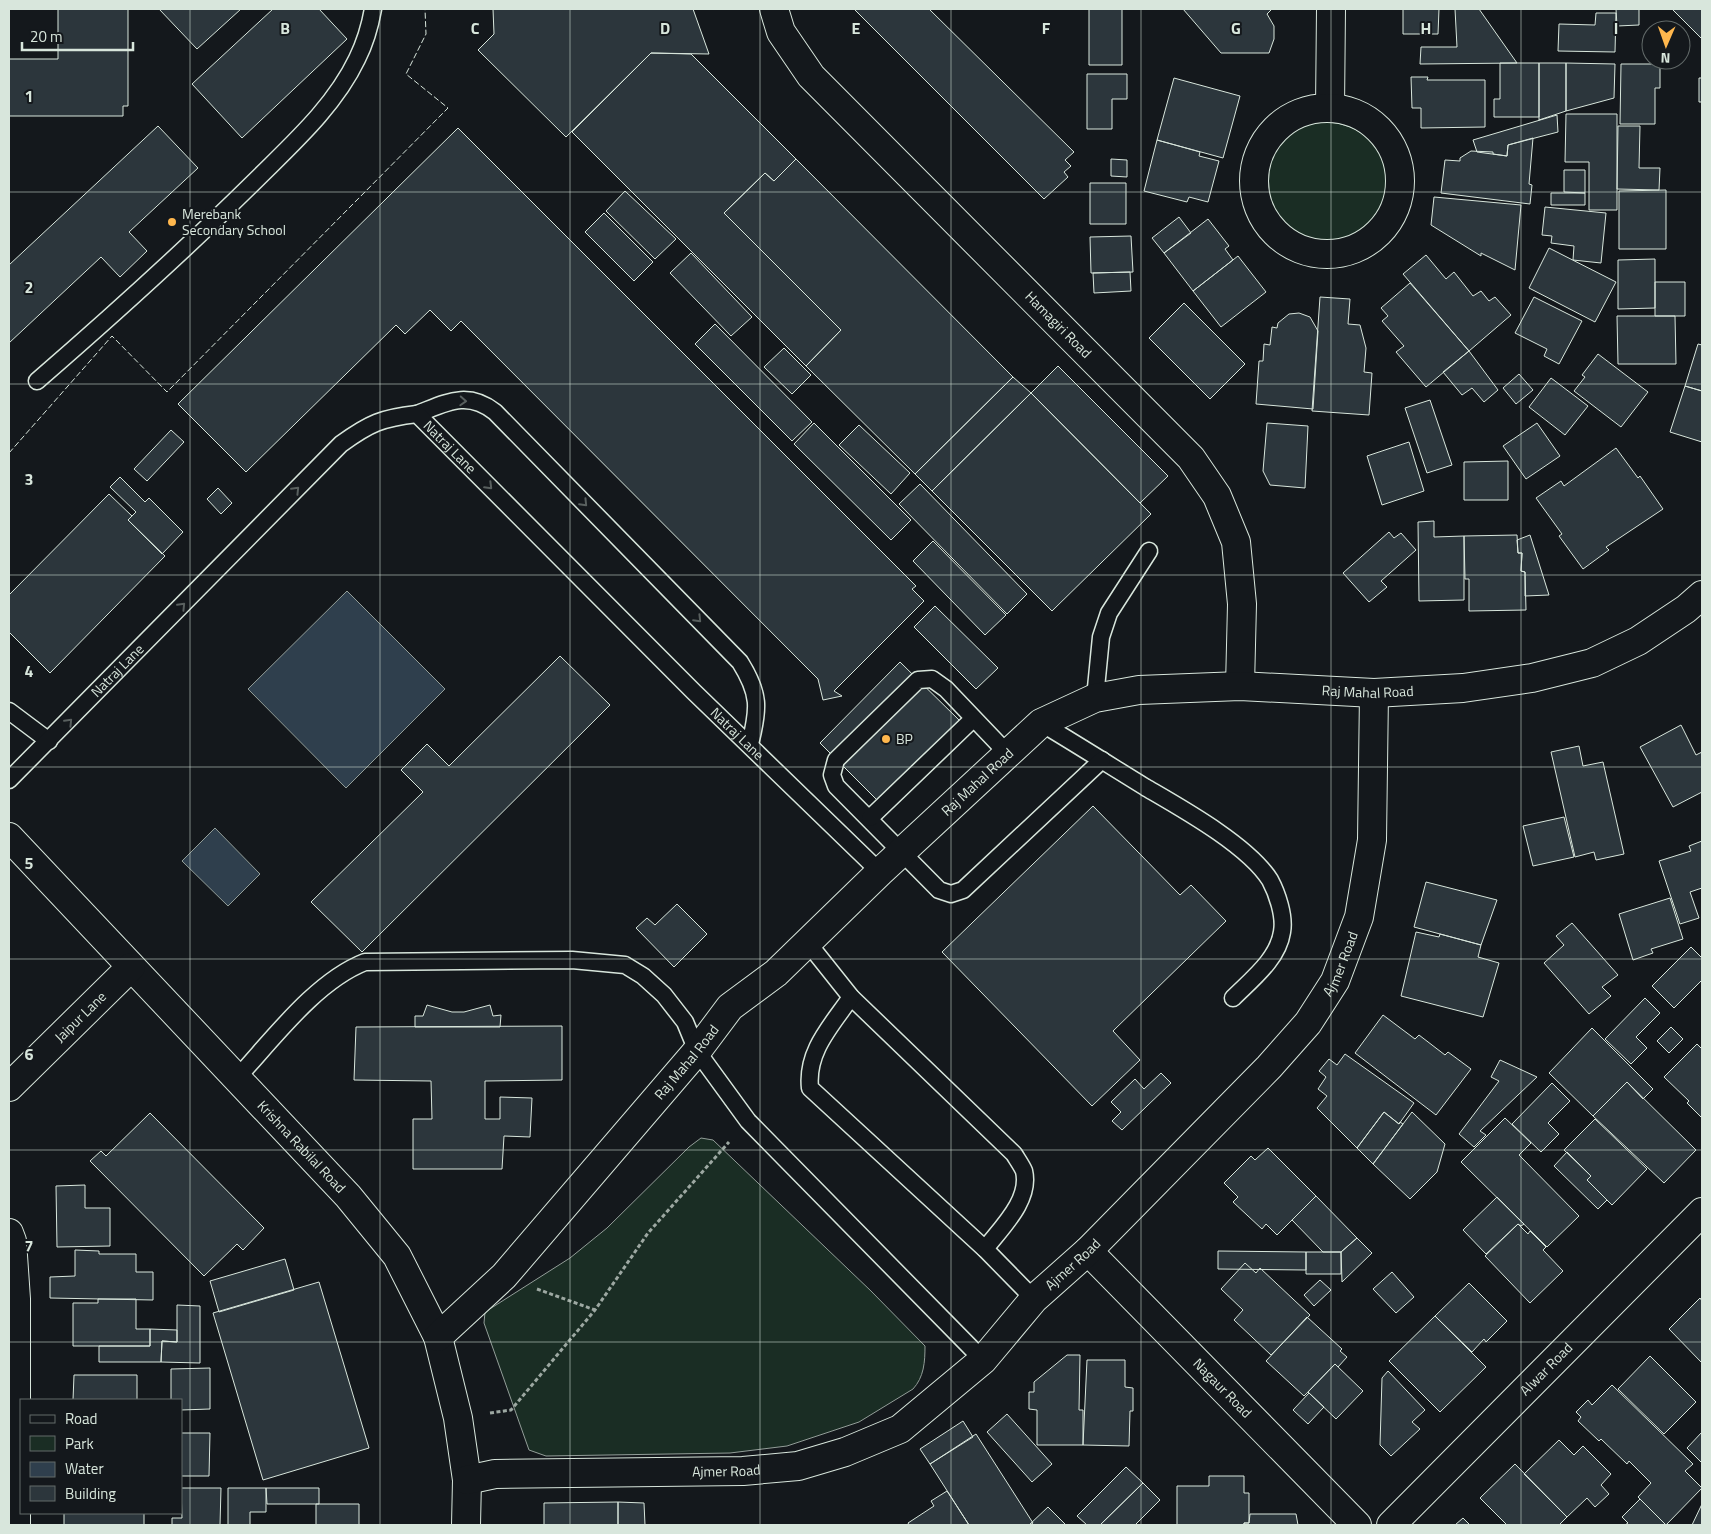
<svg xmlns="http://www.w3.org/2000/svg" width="1711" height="1534" font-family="'Titillium Web',sans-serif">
	<rect width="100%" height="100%" fill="#14181c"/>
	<!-- green -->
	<path fill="#1a2d24" stroke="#939e99" d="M1264 184a62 62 0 1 1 124 0a62 62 0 1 1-124 0Z
		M701,1138L713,1140L871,1291L925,1346C925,1362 924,1377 913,1389L859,1422L787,1446L730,1453L546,1456L529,1450L484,1323L485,1312L570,1258L607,1228L689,1147Z"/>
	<!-- water -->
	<path fill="#2f3f4d" stroke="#939e99" d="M347,591L445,689L346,788L248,689Z
		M215,828L260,874L228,906L182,861Z"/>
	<!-- building -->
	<path fill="#2c363c" stroke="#d8e6dc" d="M58,9H128V106H123V116H9V59H58Z
		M159,9H241L197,49Z
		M273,9H319L347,39L242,138L192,84Z
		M493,9H693L709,54L651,53L566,137L478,50L494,34Z
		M854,9H929L1074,152L1065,160L1071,166L1064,172L1068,177L1044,199Z
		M1089,9H1122V65H1089Z
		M1183,9H1272L1267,14L1274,26V39L1269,53H1221Z
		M1403,9H1439L1438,34H1403Z
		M1455,9H1479L1517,63L1420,64L1421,47H1457Z
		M1616,9H1639V25L1617,26Z
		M1672,9H1702V39Z
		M1596,13H1616L1615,52L1558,51L1559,24L1595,25Z
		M651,53L691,54L796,159L774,181L765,173L724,213L841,330L806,366L572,132Z
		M1500,63H1539V117H1494V99H1500Z
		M1539,63H1566V111L1539,120Z
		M1566,63L1615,64L1614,98L1566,111Z
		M1621,64H1660V88H1655V124H1620Z
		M1087,74H1127V99H1112V129H1087Z
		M1411,77H1428L1427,80H1485V127L1421,128V108H1412Z
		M1174,78L1240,96L1223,158L1157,140Z
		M1699,78H1702V102H1699Z
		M1566,114H1617V210H1589V162H1565Z
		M1557,115L1558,132L1508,145L1507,156L1477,152L1473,140Z
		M158,126L198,168L129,232L147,251L120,277L101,257L9,343V265Z
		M1618,126H1640L1639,168H1660L1659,190L1617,189Z
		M458,128L916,586L912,589L924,601L834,691L842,696L823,700L818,679L461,321L451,331L430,310L405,334L396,325L246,472L178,404Z
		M1533,138L1529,184L1532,185L1530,204L1441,193L1445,160L1460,161V158L1471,151L1493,152V154L1507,156L1508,145Z
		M1157,140L1200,152L1199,156L1219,161L1208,202L1189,197L1187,202L1144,191Z
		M796,159L1013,377L915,474L806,366L841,330L724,213L765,173L774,181Z
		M1111,159L1127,160V177L1111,176Z
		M1564,170H1585V193L1564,192Z
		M1090,183H1126V224H1090Z
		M1666,190V249H1619V191Z
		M625,191L676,239L655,259L606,211Z
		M1551,193H1585V205H1551Z
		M1434,197L1521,205L1515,270L1481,253V256L1431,225Z
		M1545,207L1606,213L1601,263L1573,260L1574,246L1551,243L1552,236L1542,235Z
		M604,213L653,262L634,281L585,232Z
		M1179,217L1191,233L1164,253L1152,238Z
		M1208,219L1229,246L1225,249L1233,260L1193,291L1164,253Z
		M1131,236L1133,272L1091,273L1090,237Z
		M1549,248L1616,282L1595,322L1529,288Z
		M691,253L752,317L731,336L670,273Z
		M1426,255L1446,279L1454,272L1473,296L1481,291L1489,301L1495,297L1511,315L1469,351L1403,274Z
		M1238,256L1266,292L1221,327L1193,291Z
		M1655,259V308L1618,309V260Z
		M1130,272L1131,291L1094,293L1093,273Z
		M1655,282H1685V316H1655Z
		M1410,283L1469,351L1426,387L1396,352L1404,346L1382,321L1388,316L1381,308Z
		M1320,297L1350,299L1348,324L1360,325L1366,348L1364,372L1372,373L1369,415L1312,411Z
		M1534,297L1582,321L1559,364L1544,356L1547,349L1515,333Z
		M1184,303L1245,364L1210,399L1149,338Z
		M1299,313L1310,317L1318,331L1313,409L1256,404L1259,361H1263L1264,344L1270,345L1272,327L1277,328L1278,323L1289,314Z
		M1617,316H1675L1676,364H1618Z
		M715,324L812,422L792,441L695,344Z
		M1698,344L1702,345V391L1685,386Z
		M784,348L811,375L792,394L764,367Z
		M1469,351L1498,390L1484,402L1472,388L1462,395L1443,372Z
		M1598,354L1648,392L1621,427L1574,391L1585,377L1582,375Z
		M1058,366L1168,476L1140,503L1031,393Z
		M1519,374L1533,390L1516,404L1503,388Z
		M1013,377L1031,393L932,491L915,474Z
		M1551,378L1588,406L1565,435L1529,407Z
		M1685,386L1702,391V442L1670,432Z
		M1031,393L1151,514L1052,611L932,491Z
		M1430,400L1452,465L1427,473L1405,408Z
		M814,423L911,520L891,540L794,444Z
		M1267,423L1308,426L1305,488L1270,485L1263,471Z
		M1537,423L1560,456L1526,479L1503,446Z
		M859,425L910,473L891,494L839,445Z
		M171,430L184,442L147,481L134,469Z
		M1409,442L1424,491L1382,505L1367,456Z
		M1616,448L1638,478L1640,476L1663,509L1606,547L1609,550L1583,569L1559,536L1562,534L1536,498L1561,481L1564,486Z
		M1508,461V500H1464V462Z
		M120,477L145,502L149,498L183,532L162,554L128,520L136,512L110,487Z
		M920,484L1027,594L1007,614L899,504Z
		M218,488L232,503L221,514L207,499Z
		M109,494L132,516L128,520L165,556L50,673L9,632V595Z
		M1434,521V537L1464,536V600L1419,601L1418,522Z
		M1389,532L1394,538L1401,533L1416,550L1381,581L1387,587L1369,602L1343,573Z
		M1517,535L1518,553H1522L1521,571L1525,572L1526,610L1469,611V579H1465L1464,536Z
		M1530,535L1549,595L1525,596V572L1521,571L1522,553H1518L1517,540Z
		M933,541L1006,615L985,635L913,561Z
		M935,606L998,668L976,689L914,627Z
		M560,656L610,705L362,952L311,902L423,792L401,770L427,744L449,766Z
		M900,662L959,720L878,801L820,743Z
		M1681,725L1696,755L1702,752V792L1673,807L1640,747Z
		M1579,746L1583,766L1603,762L1624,854L1596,860L1594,852L1575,857L1551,752Z
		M1093,806L1180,895L1191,885L1226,921L1113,1031L1140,1060L1092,1106L942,952Z
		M1564,817L1574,857L1533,866L1523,826Z
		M1702,841V888L1690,892L1699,918L1680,924L1659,861L1691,851L1689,846Z
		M1426,882L1497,900L1481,945L1414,927Z
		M1670,898L1683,939L1651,949L1653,953L1633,960L1619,914Z
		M677,904L707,934L674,967L636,928L647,918L655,925Z
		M1572,923L1618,975L1602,987L1611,996L1589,1014L1544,963L1564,945L1556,936Z
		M1416,932L1439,937L1440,934L1481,945L1478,957L1499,963L1483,1017L1401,996Z
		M1691,947L1702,958V980L1674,1008L1652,986Z
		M1645,998L1660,1013L1636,1037L1647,1048L1631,1064L1605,1039Z
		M427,1005L452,1012H464L490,1005L493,1016L501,1015L500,1027H415V1016H423Z
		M1383,1015L1415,1039L1419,1035L1445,1055L1448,1052L1471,1069L1436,1115L1355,1053Z
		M562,1026V1080L485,1081V1119H500V1097L532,1098L530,1137L504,1136L502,1169H413V1119H432L431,1081L354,1080L356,1027Z
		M1671,1027L1683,1039L1669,1053L1657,1041Z
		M1592,1028L1653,1089L1643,1099L1627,1082L1593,1116L1549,1073Z
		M1697,1044L1702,1049V1118L1687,1103L1689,1101L1664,1077Z
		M1345,1054L1414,1103L1399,1124L1384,1112L1357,1148L1317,1108L1327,1096L1318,1089L1326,1077L1319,1071L1329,1059L1337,1065Z
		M1500,1060L1537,1077L1480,1131L1486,1135L1474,1147L1459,1134L1499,1081L1491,1077Z
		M1161,1073L1171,1083L1122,1130L1112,1121L1121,1112L1111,1102L1135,1079L1144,1089Z
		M1627,1082L1696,1150L1664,1183L1593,1116Z
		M1552,1083L1570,1101L1548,1123L1559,1134L1541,1152L1512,1124Z
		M1384,1112L1399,1124L1400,1122L1403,1124L1373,1164L1357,1148Z
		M1412,1112L1445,1144L1437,1172L1410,1199L1373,1164Z
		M150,1113L264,1228L243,1250L237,1244L204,1276L90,1161L101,1151L106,1156Z
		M1505,1118L1531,1143L1519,1155L1579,1216L1547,1247L1461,1162Z
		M1595,1119L1647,1169L1612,1205L1587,1180L1591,1176L1564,1150Z
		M1268,1148L1316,1196L1277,1235L1266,1224L1262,1229L1233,1202L1238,1197L1224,1183L1251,1156L1255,1160Z
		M1567,1152L1591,1176L1587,1180L1607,1200L1598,1209L1554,1166Z
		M85,1185V1208H110V1246L57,1247L56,1186Z
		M1316,1196L1357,1238L1341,1252H1323L1292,1220Z
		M1497,1197L1524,1224L1521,1226L1518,1224L1486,1254L1463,1230Z
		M1518,1224L1528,1234L1530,1231L1546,1247L1543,1250L1563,1271L1530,1303L1485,1256Z
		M1357,1238L1372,1253L1342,1282L1341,1252Z
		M75,1250L99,1251V1254H136V1272H153V1300L50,1298V1277L75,1276Z
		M1218,1251L1306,1252V1270L1218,1269Z
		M1306,1252H1341V1274H1306Z
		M285,1259L294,1290L219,1312L210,1281Z
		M1245,1263L1256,1273L1260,1268L1310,1315L1271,1355L1234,1320L1243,1310L1221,1289Z
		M1392,1272L1414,1297L1396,1313L1373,1289Z
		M1320,1280L1331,1290L1314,1306L1304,1295Z
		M319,1282L369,1448L263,1480L213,1313Z
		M1469,1283L1507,1321L1486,1342L1484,1339L1472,1352L1435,1316Z
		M1700,1298L1702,1301V1363L1669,1329Z
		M98,1299H136V1329H150V1346H73V1303H98Z
		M177,1305L200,1306V1363L161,1362L162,1341L177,1342Z
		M1435,1316L1486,1367L1440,1412L1389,1361Z
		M1307,1317L1342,1349L1340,1351L1347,1357L1338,1367L1335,1364L1304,1396L1266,1361Z
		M150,1329L177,1330V1342L162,1341L161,1362H99V1346H150Z
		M1067,1355H1080L1079,1410H1083V1445H1037V1410L1029,1409V1392H1034V1382Z
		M1650,1356L1696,1402L1664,1434L1618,1389Z
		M1087,1360H1125V1387L1133,1388V1411H1130L1129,1446L1083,1445Z
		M1335,1364L1363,1391L1336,1419L1308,1392Z
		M210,1368V1409L181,1410V1400H171V1369Z
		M1388,1371L1425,1410L1412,1422L1420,1429L1391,1456L1380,1445L1382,1378Z
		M74,1375H137V1400H73Z
		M1612,1385L1693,1464L1685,1471L1702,1488L1666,1525L1638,1497L1651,1483L1629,1461L1627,1464L1601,1439L1599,1441L1578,1421L1581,1417L1576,1412L1588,1400L1592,1405Z
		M1309,1393L1324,1407L1308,1424L1293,1410Z
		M1007,1414L1052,1464L1032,1482L987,1432Z
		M963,1421L973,1437L930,1464L920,1449Z
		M1702,1432V1463L1687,1448Z
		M181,1433H210L209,1476H181Z
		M976,1434L1033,1523L1030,1525H969L930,1464Z
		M1559,1440L1574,1455L1583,1446L1611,1474L1601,1485L1609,1494L1595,1507L1587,1498L1567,1517L1524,1474Z
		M1515,1464L1567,1517L1559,1525H1507L1480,1498Z
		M1126,1467L1143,1483L1100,1525H1087L1077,1516Z
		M1209,1476H1244V1493H1249V1523H1244V1525H1177V1486H1209Z
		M1143,1483L1160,1500L1135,1525H1100Z
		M181,1488H221L220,1525H172V1518H182Z
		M228,1488H266V1512H250V1525H228Z
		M266,1488H319V1504H267Z
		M947,1491L969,1525H909L908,1523L934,1506L931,1501Z
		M1640,1499L1666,1525H1625L1628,1523L1622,1517Z
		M618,1502L644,1503L645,1525H618Z
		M618,1502V1525H544V1503Z
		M316,1504H359V1525H316Z
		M1702,1504V1525H1692Z
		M1048,1507L1066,1525H1029Z
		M64,1513H144V1525H64Z
		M1250,1514H1296L1298,1525H1244V1523H1249Z
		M1463,1518L1470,1525H1455Z"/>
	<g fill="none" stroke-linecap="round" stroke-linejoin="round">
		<defs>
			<g id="lane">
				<path d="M37,381C112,316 185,250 255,181C292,144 334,107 357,59C365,43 370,26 373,9"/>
				<path d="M417,414C446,403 467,390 495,412L740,662C760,694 759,708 750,744"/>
				<path d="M1095,698L1101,637L1109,613L1149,551"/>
				<path d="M9,711L49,741"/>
				<path d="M1041,723C1076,744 1111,766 1145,787C1181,808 1248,845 1270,880C1277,893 1285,916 1282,932C1278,959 1252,979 1233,998"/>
				<path d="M1008,754L946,689L932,679L918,680L836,760L832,775L836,786L939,890L951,894L963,890L1102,760"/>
				<path id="s1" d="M9,780L341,444C370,423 382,418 417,414L694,692L880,872"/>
				<path d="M870,818L973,719"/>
				<path d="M808,943L851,997L1014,1154C1017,1159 1022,1166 1024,1171C1031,1200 1001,1228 985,1249"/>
				<path d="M851,997C832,1025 806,1051 810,1088L985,1249L1034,1299"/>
				<path d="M237,1078C273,1039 316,981 365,962L572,960L625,965L643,976L664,995L685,1022L697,1051L748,1121L983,1360"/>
			</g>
			<g id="street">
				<path id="s2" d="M774,9L781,32L811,76L1191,458L1217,496L1236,542L1242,604L1240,686"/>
				<path d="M1330,108L1331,9"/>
				<circle cx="1327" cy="181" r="73"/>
				<path id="s3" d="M9,837L348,1196L397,1256L438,1337L458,1418L467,1480L466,1525"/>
				<path id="s4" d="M9,1087L131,967"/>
				<path d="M9,1233L12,1241L16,1299V1525"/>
				<path id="s5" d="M1088,1251L1357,1525"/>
				<path id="s6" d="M438,1337L504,1276L697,1051L730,1007L776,973L880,872L1041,723L1095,698L1139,690L1240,686L1374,693L1463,688L1532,678L1592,663L1638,641L1686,609L1702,595"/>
				<path id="s7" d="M467,1480L495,1474L743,1471L798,1466L845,1452L900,1429L983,1360L1034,1299L1088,1251L1269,1067L1308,1023L1335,981L1359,917L1372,840L1374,693"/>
				<path id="s8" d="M1391,1525L1702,1212"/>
			</g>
		</defs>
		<!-- lane casing -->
		<use href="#lane" stroke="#d8e6dc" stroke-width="19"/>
		<!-- street casing -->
		<use href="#street" stroke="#d8e6dc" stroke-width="30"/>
		<!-- path -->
		<path stroke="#9da8a2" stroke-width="3" stroke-dasharray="4 2.5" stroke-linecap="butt" d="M537,1289L595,1310
			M490,1413L511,1410L595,1310L648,1233L729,1142"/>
		<!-- lane -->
		<use href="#lane" stroke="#14181c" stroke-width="16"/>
		<!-- street -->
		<use href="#street" stroke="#14181c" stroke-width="28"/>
		<!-- fence -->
		<path stroke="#d8e6dc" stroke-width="1" stroke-dasharray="6 2.5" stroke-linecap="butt" d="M9,453L112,336L167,392L448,108L406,74L426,34L425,9"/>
	</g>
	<!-- one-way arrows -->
	<defs><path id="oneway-chevron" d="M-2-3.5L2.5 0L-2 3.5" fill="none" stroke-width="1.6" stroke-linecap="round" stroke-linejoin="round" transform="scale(1.25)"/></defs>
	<g stroke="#59605f">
		<use href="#oneway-chevron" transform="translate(463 401) rotate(3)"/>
		<use href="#oneway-chevron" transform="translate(489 486) rotate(45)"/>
		<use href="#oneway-chevron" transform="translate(296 490) rotate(-46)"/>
		<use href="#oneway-chevron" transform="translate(584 503) rotate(46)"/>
		<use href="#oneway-chevron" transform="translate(182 606) rotate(-46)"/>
		<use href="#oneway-chevron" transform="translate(698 619) rotate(46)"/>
		<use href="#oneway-chevron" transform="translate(69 722) rotate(-46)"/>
	</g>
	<!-- grid -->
	<path fill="none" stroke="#d8e6dc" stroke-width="1" stroke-opacity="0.55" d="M190,9V1525M380,9V1525M570,9V1525M760,9V1525M951,9V1525M1141,9V1525M1331,9V1525M1521,9V1525M9,192H1702M9,384H1702M9,575H1702M9,767H1702M9,959H1702M9,1150H1702M9,1342H1702"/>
	<!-- markers -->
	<g fill="#ffb74d" stroke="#14181c" stroke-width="2">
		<circle cx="172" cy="222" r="5"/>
		<circle cx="886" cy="739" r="5"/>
	</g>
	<g text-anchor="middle" stroke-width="4" stroke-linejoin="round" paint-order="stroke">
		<!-- poi labels -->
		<g font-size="14" fill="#d8e6dc" stroke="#14181c" text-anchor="start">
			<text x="182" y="219">Merebank<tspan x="182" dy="16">Secondary School</tspan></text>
			<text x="896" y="744">BP</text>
		</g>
		<!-- street labels -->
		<g font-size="14" fill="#d8e6dc" stroke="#14181c">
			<text dy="5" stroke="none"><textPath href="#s2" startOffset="428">Hamagiri Road</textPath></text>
			<text dy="5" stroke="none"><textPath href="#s1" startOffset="602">Natraj Lane</textPath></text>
			<text dy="5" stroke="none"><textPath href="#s1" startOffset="154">Natraj Lane</textPath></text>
			<text dy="5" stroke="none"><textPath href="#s6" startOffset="1196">Raj Mahal Road</textPath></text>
			<text dy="5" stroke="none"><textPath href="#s1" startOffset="1008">Natraj Lane</textPath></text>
			<text dy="5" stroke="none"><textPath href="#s6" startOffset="776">Raj Mahal Road</textPath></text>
			<text dy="5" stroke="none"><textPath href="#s7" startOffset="1085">Ajmer Road</textPath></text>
			<text dy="5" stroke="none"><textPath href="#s4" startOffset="100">Jaipur Lane</textPath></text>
			<text dy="5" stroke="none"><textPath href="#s6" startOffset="371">Raj Mahal Road</textPath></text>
			<text dy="5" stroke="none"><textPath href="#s3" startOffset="426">Krishna Rabilal Road</textPath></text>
			<text dy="5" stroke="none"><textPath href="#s7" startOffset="680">Ajmer Road</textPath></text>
			<text dy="5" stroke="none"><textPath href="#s8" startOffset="220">Alwar Road</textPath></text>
			<text dy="5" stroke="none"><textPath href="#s5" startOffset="192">Nagaur Road</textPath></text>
			<text dy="5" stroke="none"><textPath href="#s7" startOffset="260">Ajmer Road</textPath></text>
		</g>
	</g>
	<g font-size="16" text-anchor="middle" font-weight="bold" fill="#d8e6dc" stroke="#14181c" stroke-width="4" stroke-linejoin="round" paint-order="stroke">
		<text x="285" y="34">B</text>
		<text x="475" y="34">C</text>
		<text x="665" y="34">D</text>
		<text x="856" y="34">E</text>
		<text x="1046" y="34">F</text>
		<text x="1236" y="34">G</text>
		<text x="1426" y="34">H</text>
		<text x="1616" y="34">I</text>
		<text x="29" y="102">1</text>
		<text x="29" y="293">2</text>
		<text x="29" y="485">3</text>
		<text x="29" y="677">4</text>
		<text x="29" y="869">5</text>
		<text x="29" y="1060">6</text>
		<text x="29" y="1252">7</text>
	</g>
	<!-- border -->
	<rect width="1711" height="1534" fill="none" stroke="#d8e6dc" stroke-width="20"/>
	<!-- legend -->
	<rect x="20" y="1399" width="162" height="115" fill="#14181c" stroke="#626a69"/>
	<rect x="30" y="1415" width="25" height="8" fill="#14181c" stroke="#626a69"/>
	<text x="65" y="1424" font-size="15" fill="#d8e6dc">Road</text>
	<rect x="30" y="1436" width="25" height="15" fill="#1a2d24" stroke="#626a69"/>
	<text x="65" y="1449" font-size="15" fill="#d8e6dc">Park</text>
	<rect x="30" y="1462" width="25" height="15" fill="#2f3f4d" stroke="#626a69"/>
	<text x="65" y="1474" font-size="15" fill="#d8e6dc">Water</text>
	<rect x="30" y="1486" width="25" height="15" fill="#2c363c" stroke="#626a69"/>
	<text x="65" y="1499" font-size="15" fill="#d8e6dc">Building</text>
	<!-- north arrow -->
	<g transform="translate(1666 45) rotate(182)"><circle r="24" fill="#14181c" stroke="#626a69"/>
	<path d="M0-4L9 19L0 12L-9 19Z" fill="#ffb74d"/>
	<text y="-8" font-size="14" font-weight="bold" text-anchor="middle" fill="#d8e6dc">N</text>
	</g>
	<!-- scale -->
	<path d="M22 42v8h111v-8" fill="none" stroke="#d8e6dc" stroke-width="2.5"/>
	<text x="30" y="42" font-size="15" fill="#d8e6dc" stroke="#14181c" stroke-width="4" paint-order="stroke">20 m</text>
</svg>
